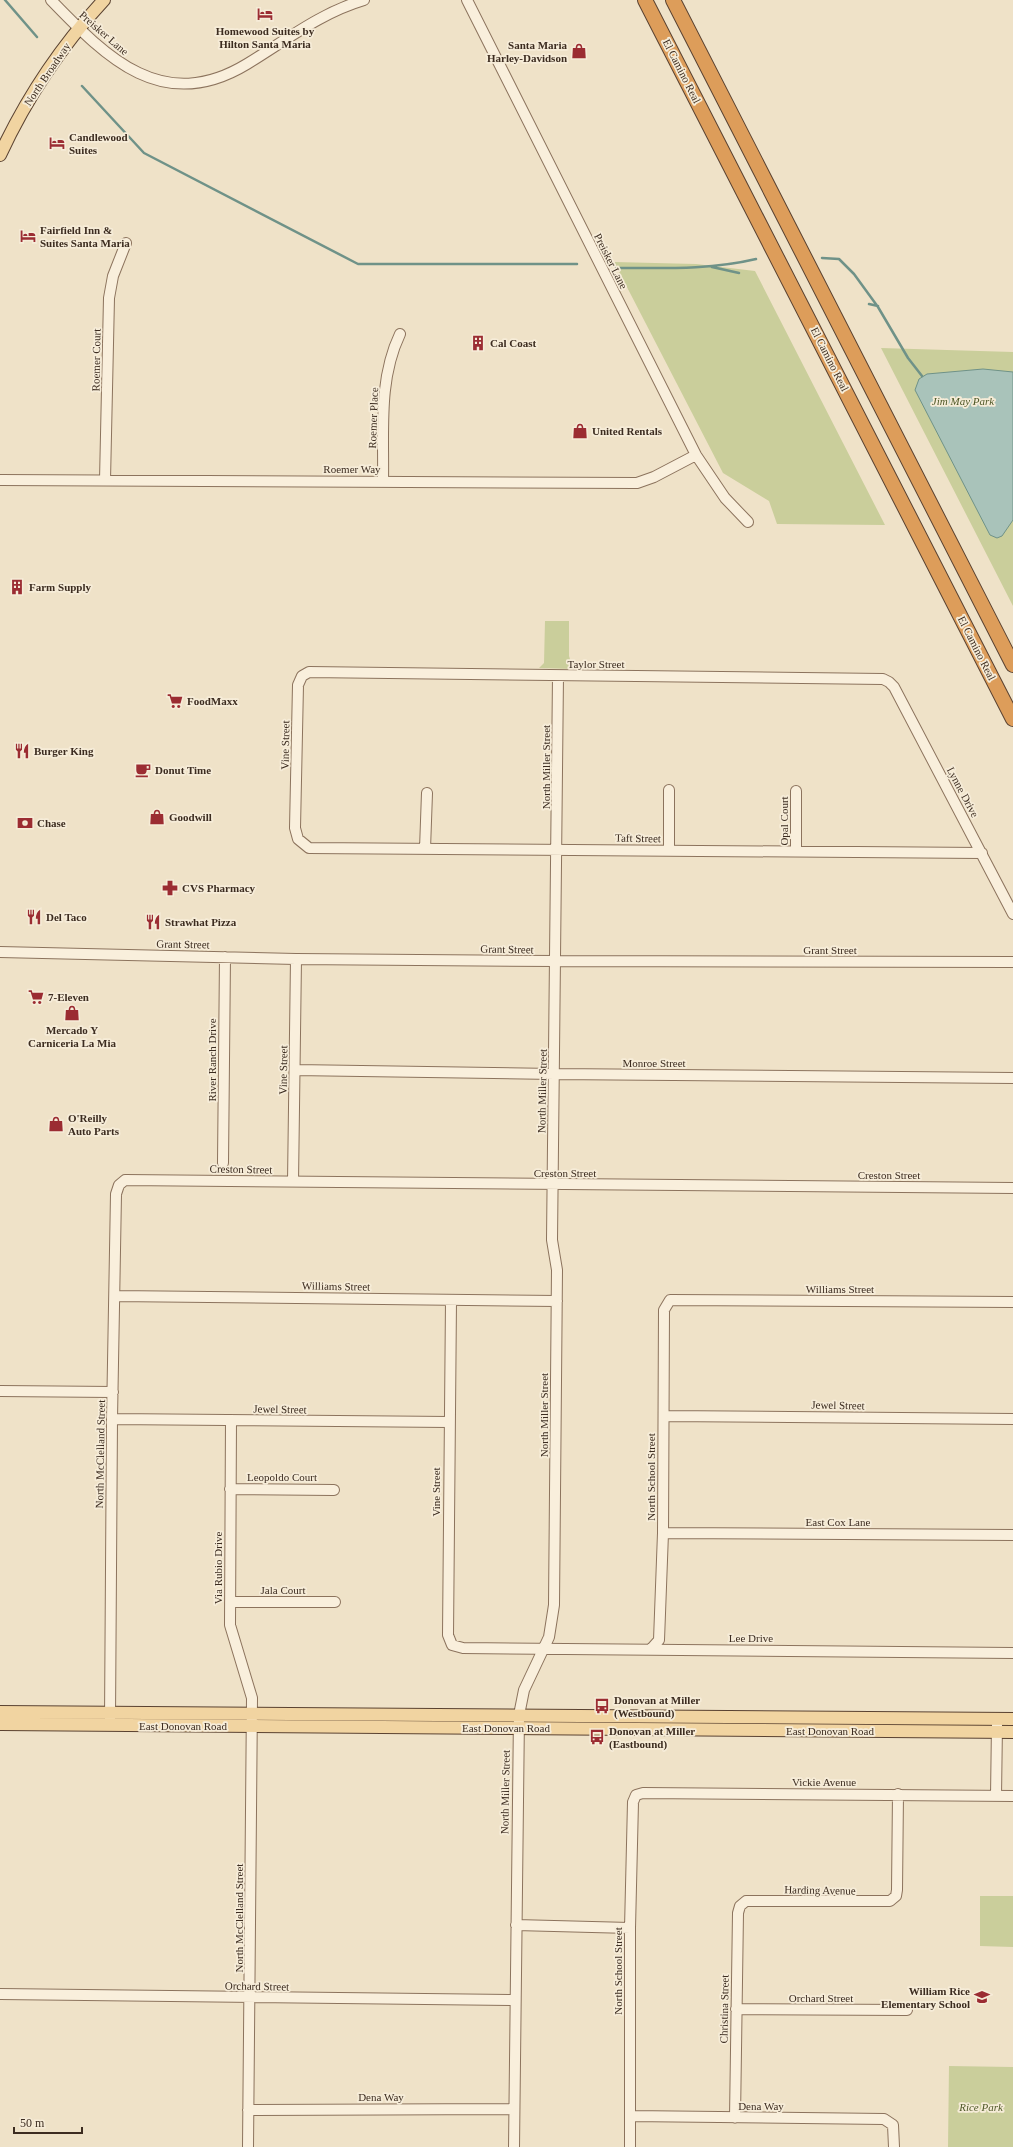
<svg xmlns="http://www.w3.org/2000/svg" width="1013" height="2147" font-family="'Times New Roman',serif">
	<rect width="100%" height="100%" fill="#efe2c8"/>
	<!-- green -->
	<path fill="#cace9b" d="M614,262L696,264L755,271L885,525L777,524L769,501L723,473Z
		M881,348L1013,352V606Z
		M545,621H569V656L573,669L539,668L544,663Z
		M980,1896H1013V1947L980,1946Z
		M949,2066L1013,2067V2147H948Z"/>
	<!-- water -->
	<path fill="#a9c3ba" stroke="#6f9288" d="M983,369L1013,372V520L1002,536L997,538L990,535L915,390L919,379L927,374Z"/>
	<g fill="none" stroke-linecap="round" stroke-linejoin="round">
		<!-- stream -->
		<path stroke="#6f9288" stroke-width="2.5" d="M5,0L37,37
			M82,86L144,153L358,264H577
			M822,258L839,259L854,274L878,307L908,358L922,376
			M712,267L739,273
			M616,268C663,268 710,270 756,259
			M869,304L878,306"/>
		<defs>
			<path id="minor" d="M51,0C107,58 163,115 247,64C285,41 320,13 364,0
				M467,0L696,455L725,498L748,522
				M0,480L637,483L654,477L696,455
				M105,480L109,298L113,276L126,243
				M383,481C384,432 378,380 400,334
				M669,790V851
				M796,791V852
				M425,849L427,793
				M982,853L309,848L298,839L295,828L298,685L302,676L309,672L883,679L889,682L894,687L1013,914
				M0,952L296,959L556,961L1013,962
				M295,1070L554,1074L1013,1078
				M223,1163L225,957
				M293,1182L296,959
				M115,1296L557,1301
				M451,1301L448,1635L452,1645L463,1648C646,1651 830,1650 1013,1653
				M0,1391L113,1392
				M664,1416L1013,1419
				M112,1419L449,1422
				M231,1420L230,1625L252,1698L248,2147
				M230,1489L334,1490
				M663,1533L1013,1535
				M230,1602H335
				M651,1649L659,1640L663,1533L664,1310L670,1300L1013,1302
				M110,1719L112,1419L116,1194L119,1185L125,1180L1013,1188
				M996,1796L997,1725
				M516,1925L630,1928
				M0,1994L514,2000
				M736,2009L907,2010
				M248,2110L514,2109
				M630,2116L884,2119L893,2125L894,2147
				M735,2118L738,1913L740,1906L746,1901H890L896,1896L897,1890L898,1794
				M514,2147L519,1715L524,1690L549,1637L554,1605L557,1270L552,1240L558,676
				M630,2147V1928L633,1802L636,1795L643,1793L1013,1796"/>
			<path id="major" d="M0,155C26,99 62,45 104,0
				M0,1712L1013,1719
				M0,1724L1013,1732"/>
			<path id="highway" d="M645,0L1013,719
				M673,0L1013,665"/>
		</defs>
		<!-- minor casing -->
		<use href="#minor" stroke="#8c735d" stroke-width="12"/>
		<!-- major casing -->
		<use href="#major" stroke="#5a4231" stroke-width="14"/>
		<!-- highway casing -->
		<use href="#highway" stroke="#5a4231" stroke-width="16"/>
		<!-- minor -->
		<use href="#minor" stroke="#f9efdc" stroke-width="10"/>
		<!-- major -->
		<use href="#major" stroke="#f1d4a1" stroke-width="12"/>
		<!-- highway -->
		<use href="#highway" stroke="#dd9d5a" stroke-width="14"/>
	</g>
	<!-- icons -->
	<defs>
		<symbol id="hotel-bare" viewBox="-9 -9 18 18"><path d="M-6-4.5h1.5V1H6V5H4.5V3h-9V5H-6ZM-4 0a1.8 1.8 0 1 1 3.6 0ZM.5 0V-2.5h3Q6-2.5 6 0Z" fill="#9b2c32" stroke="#f6ecd8" stroke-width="2.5" paint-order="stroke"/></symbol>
		<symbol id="shop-bare" viewBox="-9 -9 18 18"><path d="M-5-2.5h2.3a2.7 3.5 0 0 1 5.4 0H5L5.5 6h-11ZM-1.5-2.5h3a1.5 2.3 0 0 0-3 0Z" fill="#9b2c32" stroke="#f6ecd8" stroke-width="2.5" paint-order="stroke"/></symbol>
		<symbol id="building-bare" viewBox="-9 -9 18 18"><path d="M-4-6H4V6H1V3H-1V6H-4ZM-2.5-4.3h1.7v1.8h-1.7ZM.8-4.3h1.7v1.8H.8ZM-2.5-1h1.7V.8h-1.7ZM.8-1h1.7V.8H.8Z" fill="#9b2c32" stroke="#f6ecd8" stroke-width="2.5" paint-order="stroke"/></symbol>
		<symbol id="supermarket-bare" viewBox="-9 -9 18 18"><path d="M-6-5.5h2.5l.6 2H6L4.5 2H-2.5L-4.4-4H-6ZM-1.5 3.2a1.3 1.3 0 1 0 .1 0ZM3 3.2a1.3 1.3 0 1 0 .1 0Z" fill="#9b2c32" stroke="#f6ecd8" stroke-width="2.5" paint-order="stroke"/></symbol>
		<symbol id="restaurant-bare" viewBox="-9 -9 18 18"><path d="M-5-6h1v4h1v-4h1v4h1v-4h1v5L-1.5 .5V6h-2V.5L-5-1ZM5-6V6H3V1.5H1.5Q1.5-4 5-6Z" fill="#9b2c32" stroke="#f6ecd8" stroke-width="2.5" paint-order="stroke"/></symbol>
		<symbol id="cafe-bare" viewBox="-9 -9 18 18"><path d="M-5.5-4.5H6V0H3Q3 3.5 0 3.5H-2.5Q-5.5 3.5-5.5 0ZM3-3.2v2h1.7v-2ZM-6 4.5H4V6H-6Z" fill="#9b2c32" stroke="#f6ecd8" stroke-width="2.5" paint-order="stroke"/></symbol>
		<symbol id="bank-bare" viewBox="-9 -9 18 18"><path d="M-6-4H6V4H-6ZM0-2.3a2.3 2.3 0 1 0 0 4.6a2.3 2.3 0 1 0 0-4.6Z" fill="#9b2c32" stroke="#f6ecd8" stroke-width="2.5" paint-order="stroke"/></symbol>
		<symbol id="pharmacy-bare" viewBox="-9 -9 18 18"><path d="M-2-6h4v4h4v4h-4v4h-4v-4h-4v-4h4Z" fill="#9b2c32" stroke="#f6ecd8" stroke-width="2.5" paint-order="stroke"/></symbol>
		<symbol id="bus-bare" viewBox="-9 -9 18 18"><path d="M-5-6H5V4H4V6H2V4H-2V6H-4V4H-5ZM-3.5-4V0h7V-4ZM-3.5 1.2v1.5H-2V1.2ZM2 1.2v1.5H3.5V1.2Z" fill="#9b2c32" stroke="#f6ecd8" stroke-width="2.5" paint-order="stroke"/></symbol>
		<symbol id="school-bare" viewBox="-9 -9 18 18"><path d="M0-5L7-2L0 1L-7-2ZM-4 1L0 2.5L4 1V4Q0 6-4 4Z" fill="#9b2c32" stroke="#f6ecd8" stroke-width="2.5" paint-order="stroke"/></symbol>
	</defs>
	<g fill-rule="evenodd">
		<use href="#hotel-bare" x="254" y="3" width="22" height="22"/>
		<use href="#shop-bare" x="568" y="40" width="22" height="22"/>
		<use href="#hotel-bare" x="46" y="132" width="22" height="22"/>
		<use href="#hotel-bare" x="17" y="225" width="22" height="22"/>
		<use href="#building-bare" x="467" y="332" width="22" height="22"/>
		<use href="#shop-bare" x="569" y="420" width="22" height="22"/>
		<use href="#building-bare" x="6" y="576" width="22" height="22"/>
		<use href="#supermarket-bare" x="164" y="690" width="22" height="22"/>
		<use href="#restaurant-bare" x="11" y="740" width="22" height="22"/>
		<use href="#cafe-bare" x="132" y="759" width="22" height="22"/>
		<use href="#shop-bare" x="146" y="806" width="22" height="22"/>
		<use href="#bank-bare" x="14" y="812" width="22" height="22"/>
		<use href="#pharmacy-bare" x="159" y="877" width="22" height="22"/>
		<use href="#restaurant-bare" x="23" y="906" width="22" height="22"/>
		<use href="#restaurant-bare" x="142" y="911" width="22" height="22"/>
		<use href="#supermarket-bare" x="25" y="986" width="22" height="22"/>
		<use href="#shop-bare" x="61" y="1002" width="22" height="22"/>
		<use href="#shop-bare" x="45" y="1113" width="22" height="22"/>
		<use href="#bus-bare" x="591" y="1695" width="22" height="22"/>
		<use href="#bus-bare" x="586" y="1726" width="22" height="22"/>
		<use href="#school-bare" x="971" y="1986" width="22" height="22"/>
	</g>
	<g text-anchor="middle" stroke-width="3.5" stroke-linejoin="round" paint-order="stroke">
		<!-- poi labels -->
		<g font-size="11" font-weight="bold" fill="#3c2c20" stroke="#f6ecd8" text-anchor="start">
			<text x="265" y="35" text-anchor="middle">Homewood Suites by<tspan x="265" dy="13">Hilton Santa Maria</tspan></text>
			<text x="567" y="49" text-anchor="end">Santa Maria<tspan x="567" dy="13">Harley-Davidson</tspan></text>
			<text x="69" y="141">Candlewood<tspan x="69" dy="13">Suites</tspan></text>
			<text x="40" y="234">Fairfield Inn &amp;<tspan x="40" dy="13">Suites Santa Maria</tspan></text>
			<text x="490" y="347">Cal Coast</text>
			<text x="592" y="435">United Rentals</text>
			<text x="29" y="591">Farm Supply</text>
			<text x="187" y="705">FoodMaxx</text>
			<text x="34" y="755">Burger King</text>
			<text x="155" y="774">Donut Time</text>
			<text x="169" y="821">Goodwill</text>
			<text x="37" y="827">Chase</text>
			<text x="182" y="892">CVS Pharmacy</text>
			<text x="46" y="921">Del Taco</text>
			<text x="165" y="926">Strawhat Pizza</text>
			<text x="48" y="1001">7-Eleven</text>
			<text x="72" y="1034" text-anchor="middle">Mercado Y<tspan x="72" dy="13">Carniceria La Mia</tspan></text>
			<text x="68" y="1122">O'Reilly<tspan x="68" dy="13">Auto Parts</tspan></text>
			<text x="614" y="1704">Donovan at Miller<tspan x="614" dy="13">(Westbound)</tspan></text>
			<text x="609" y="1735">Donovan at Miller<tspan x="609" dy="13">(Eastbound)</tspan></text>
			<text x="970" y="1995" text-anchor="end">William Rice<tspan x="970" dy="13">Elementary School</tspan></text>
		</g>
		<!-- street labels -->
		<g font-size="11" fill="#3c2c20" stroke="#f6ecd8">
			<text transform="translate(104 33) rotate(41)" y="4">Preisker Lane</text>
			<text transform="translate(682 71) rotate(63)" y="4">El Camino Real</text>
			<text transform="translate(47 74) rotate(-56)" y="4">North Broadway</text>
			<text transform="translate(611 261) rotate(63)" y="4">Preisker Lane</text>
			<text transform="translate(830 359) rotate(63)" y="4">El Camino Real</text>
			<text transform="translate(96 360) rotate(-89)" y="4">Roemer Court</text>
			<text transform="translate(373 418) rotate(-88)" y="4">Roemer Place</text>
			<text x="352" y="473">Roemer Way</text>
			<text transform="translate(977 648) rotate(63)" y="4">El Camino Real</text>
			<text x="596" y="668">Taylor Street</text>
			<text transform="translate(285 745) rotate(-89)" y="4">Vine Street</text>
			<text transform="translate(546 767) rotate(-90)" y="4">North Miller Street</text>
			<text transform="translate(963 792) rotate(62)" y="4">Lynne Drive</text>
			<text transform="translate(784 821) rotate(-90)" y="4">Opal Court</text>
			<text transform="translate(638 838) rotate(1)" y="4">Taft Street</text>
			<text transform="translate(183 944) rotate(1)" y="4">Grant Street</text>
			<text transform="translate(507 949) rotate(1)" y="4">Grant Street</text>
			<text x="830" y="954">Grant Street</text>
			<text transform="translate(212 1060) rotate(-90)" y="4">River Ranch Drive</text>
			<text x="654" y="1067">Monroe Street</text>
			<text transform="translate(283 1070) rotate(-89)" y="4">Vine Street</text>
			<text transform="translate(542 1091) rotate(-89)" y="4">North Miller Street</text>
			<text transform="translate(241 1169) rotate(1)" y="4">Creston Street</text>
			<text x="565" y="1177">Creston Street</text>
			<text x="889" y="1179">Creston Street</text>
			<text transform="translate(336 1286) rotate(1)" y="4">Williams Street</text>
			<text x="840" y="1293">Williams Street</text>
			<text transform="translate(838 1405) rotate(1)" y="4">Jewel Street</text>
			<text transform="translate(280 1409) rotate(1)" y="4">Jewel Street</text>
			<text transform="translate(544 1415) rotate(-90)" y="4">North Miller Street</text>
			<text transform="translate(100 1454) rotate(-89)" y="4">North McClelland Street</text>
			<text x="282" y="1481">Leopoldo Court</text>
			<text transform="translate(651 1477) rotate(-90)" y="4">North School Street</text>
			<text transform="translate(436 1492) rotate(-90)" y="4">Vine Street</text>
			<text x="838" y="1526">East Cox Lane</text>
			<text transform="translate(218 1568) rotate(-90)" y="4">Via Rubio Drive</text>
			<text x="283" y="1594">Jala Court</text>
			<text x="751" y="1642">Lee Drive</text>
			<text x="183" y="1730">East Donovan Road</text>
			<text x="506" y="1732">East Donovan Road</text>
			<text x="830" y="1735">East Donovan Road</text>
			<text x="824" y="1786">Vickie Avenue</text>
			<text transform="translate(505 1792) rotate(-89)" y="4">North Miller Street</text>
			<text transform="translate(820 1890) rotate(1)" y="4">Harding Avenue</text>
			<text transform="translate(239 1918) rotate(-90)" y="4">North McClelland Street</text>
			<text transform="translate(618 1971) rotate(-90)" y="4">North School Street</text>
			<text transform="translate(257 1986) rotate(1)" y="4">Orchard Street</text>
			<text x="821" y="2002">Orchard Street</text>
			<text transform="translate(724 2009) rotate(-89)" y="4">Christina Street</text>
			<text x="381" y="2101">Dena Way</text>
			<text x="761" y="2110">Dena Way</text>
		</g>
		<!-- park labels -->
		<g font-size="11" font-style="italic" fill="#4e5827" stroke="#f6ecd8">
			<text x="963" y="405">Jim May Park</text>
			<text x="981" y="2111">Rice Park</text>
		</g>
	</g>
	<!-- scale -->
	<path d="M14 2127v6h68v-6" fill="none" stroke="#3c2c20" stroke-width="2"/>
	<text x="20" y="2127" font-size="12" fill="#3c2c20" stroke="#f6ecd8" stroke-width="3" paint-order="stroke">50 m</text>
</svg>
